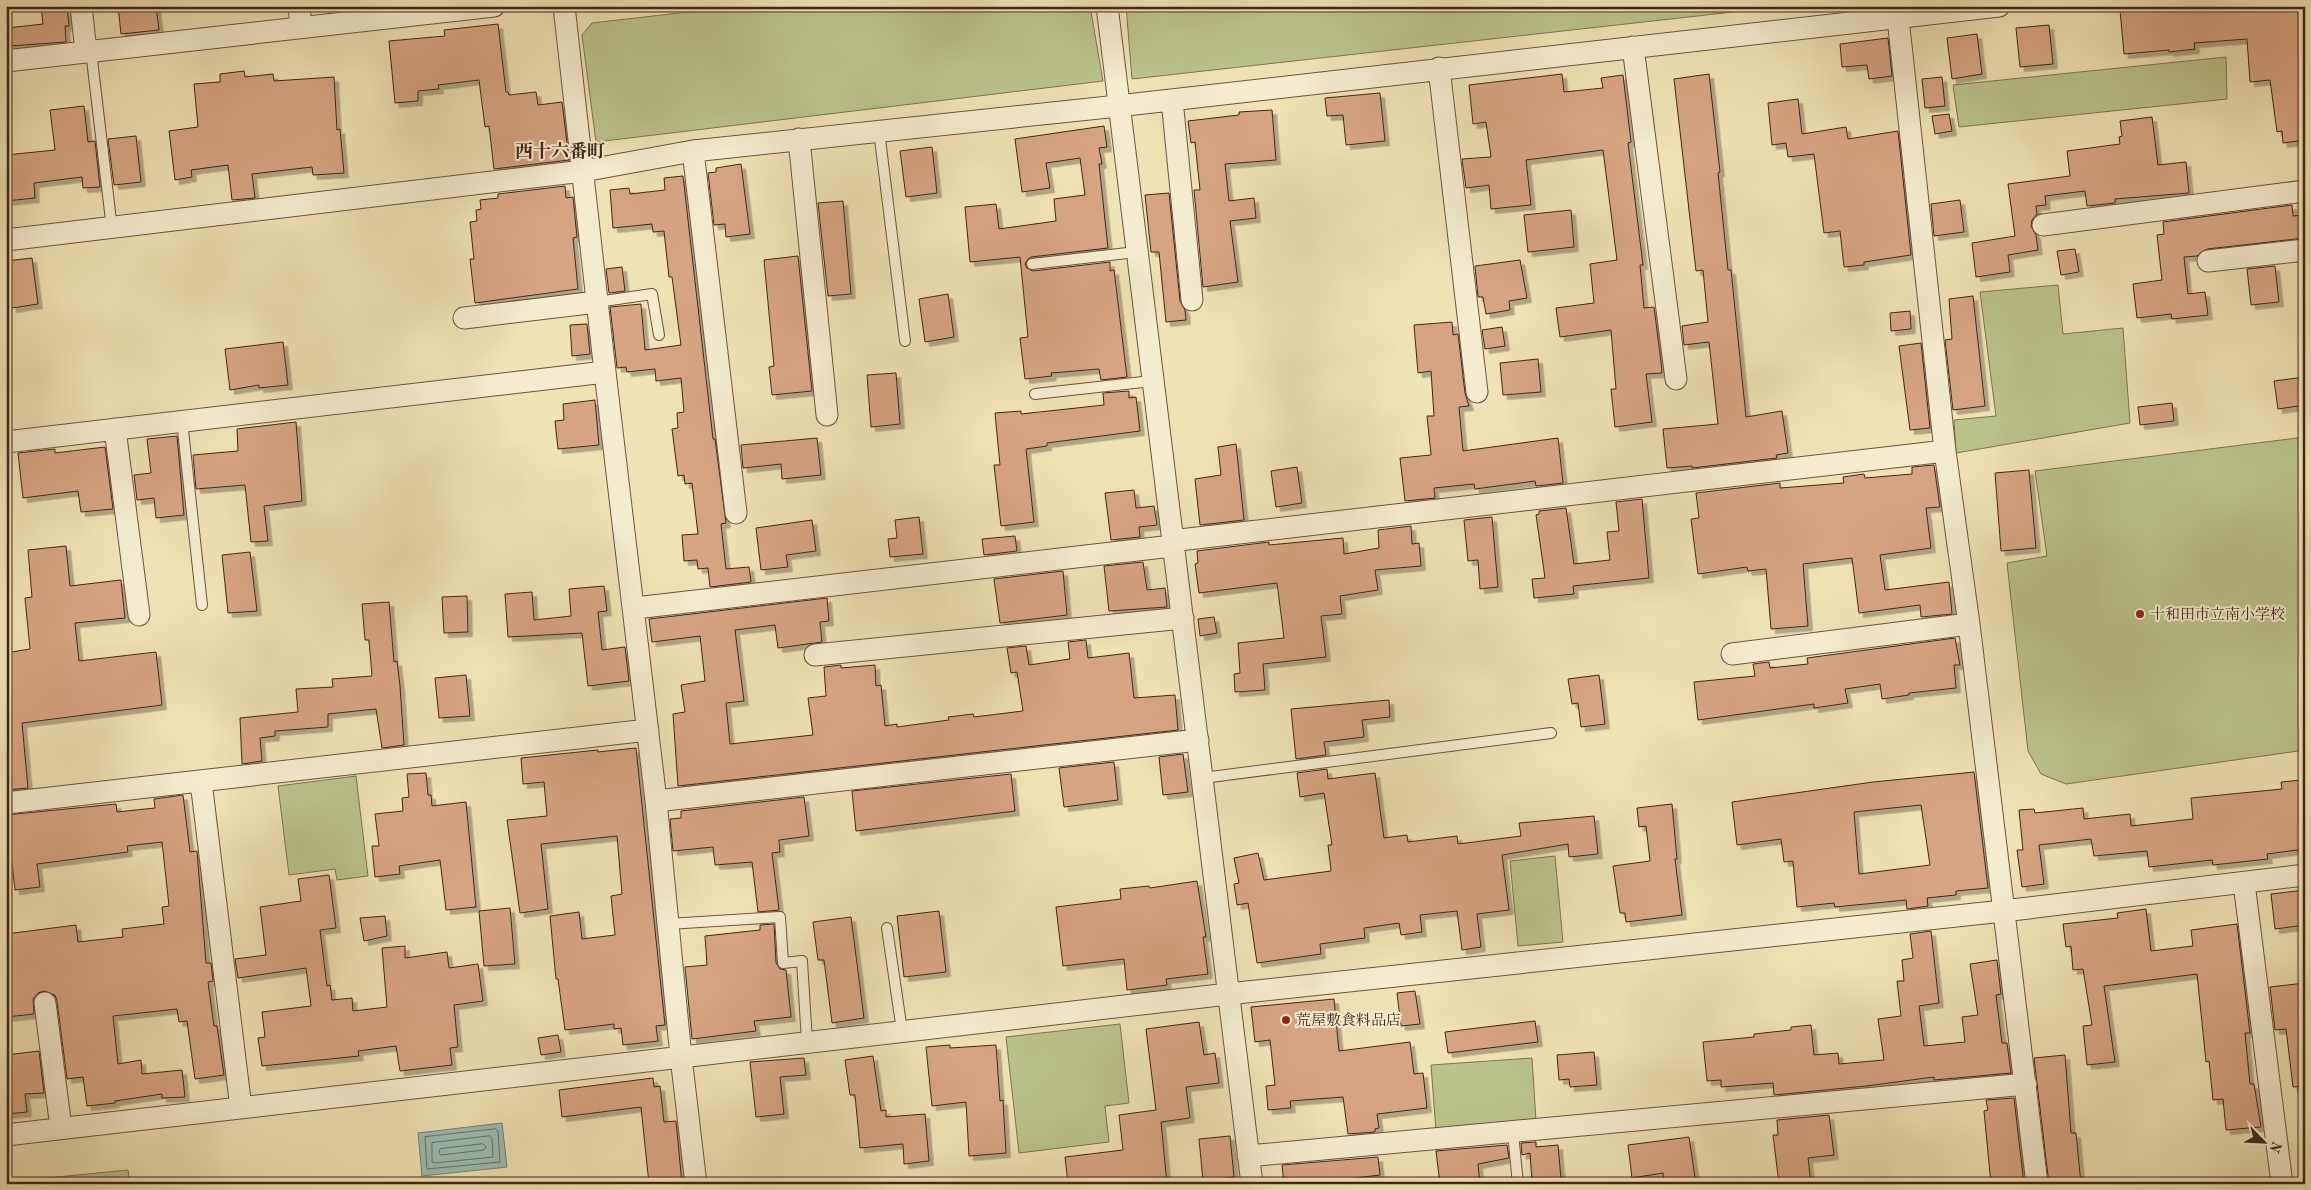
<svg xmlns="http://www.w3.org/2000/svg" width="2311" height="1190" font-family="'Old Standard TT','Noto Serif JP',serif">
	<defs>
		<filter id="shadow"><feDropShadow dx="4.5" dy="4.5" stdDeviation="0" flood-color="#0004"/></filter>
	</defs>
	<rect width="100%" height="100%" fill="#efe2b5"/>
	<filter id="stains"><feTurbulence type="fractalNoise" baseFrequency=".004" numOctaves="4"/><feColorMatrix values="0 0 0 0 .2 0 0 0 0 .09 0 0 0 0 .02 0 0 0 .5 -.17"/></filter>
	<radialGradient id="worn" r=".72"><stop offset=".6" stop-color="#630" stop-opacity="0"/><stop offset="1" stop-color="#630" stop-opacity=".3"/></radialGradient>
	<!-- green -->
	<path fill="#bbc38c" stroke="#7e7452" d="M740,6H1090L1103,81L596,142L582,35L592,23Z
		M1126,6H1787L1132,79Z
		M2226,57L2227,99L1959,127L1953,85Z
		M2058,285L2063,334L2123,328L2130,423L1956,453L1954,420L1996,416L1980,292Z
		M2305,437V750L2066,784L2041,774L2028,751L2007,563L2047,556L2035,471Z
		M356,776L368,876L337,880L335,869L289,875L278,786Z
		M1555,856L1563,942L1518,946L1510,861Z
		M1120,1024L1129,1103L1105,1106L1109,1142L1019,1153L1006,1037Z
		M1532,1058L1536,1121L1436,1131L1431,1065Z
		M128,1170L130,1184H6V1182Z"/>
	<!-- water -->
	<path fill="#9abdb2" stroke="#778075" d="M502,1123L507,1167L422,1176L418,1133Z"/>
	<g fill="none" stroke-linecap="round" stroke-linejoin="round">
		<!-- shore -->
		<path stroke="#6e7166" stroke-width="1" d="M496,1129L498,1131L500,1162L427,1169L425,1137Z
			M490,1136L492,1138L493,1157L435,1163L432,1162V1143Z
			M483,1144L486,1147L484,1150L441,1155L439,1153L440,1149Z"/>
	</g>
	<!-- building -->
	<path fill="#d7a483" stroke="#422519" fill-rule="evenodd" filter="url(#shadow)" d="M41,6H67L69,26H65L66,42L9,46L7,28L43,24Z
		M118,6H156L159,30L121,34Z
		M2149,6H2160L2161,12L2206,6H2305V140L2283,143L2282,131L2277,132L2270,80L2250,82L2247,39L2194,43L2195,49L2169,52V50L2124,54L2120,10Z
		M498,24L506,92H508L509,95L536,92L538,105L562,102L569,160L494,169L489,126L485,127L479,80L438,85L439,89L418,91V101L395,103L389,41L445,36L444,30Z
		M2049,25L2053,64L2020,67L2016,28Z
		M1977,34L1982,74L1952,79L1947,38Z
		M1888,38L1892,76L1869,79L1867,65L1842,67L1840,44Z
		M244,71L245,77L273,74L274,81L334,77L337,130L340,129L344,173L313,175L312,167L252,174L255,198L232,200L228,165L191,170L192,177L175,180L169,131L198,127L194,84L220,82V74Z
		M1562,74L1564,92L1603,88L1601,78L1623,75L1631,142L1628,143L1643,265H1640L1644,308L1654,307L1661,362L1662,373L1646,374L1652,422L1615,427L1611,389H1616L1611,330L1560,337L1556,308L1594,303L1590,264L1617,260L1603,150L1526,160L1531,205L1491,209L1489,185L1466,188L1462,159L1491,157L1486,122L1473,124L1469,85Z
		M1709,74L1720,172L1718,173L1728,270H1731L1746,417L1782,411L1788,453L1776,455L1777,458L1692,468V466L1667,468L1663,429L1718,424L1709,342L1684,345L1682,326L1708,322L1703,270L1696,271L1674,79Z
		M1942,77L1945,106L1925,108L1922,79Z
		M1380,93L1385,141L1346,145L1343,115L1327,116L1325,98Z
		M1798,99L1802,134L1846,127L1848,139L1898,131L1911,255L1864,262V265L1844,267L1840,231L1824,233L1814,154L1788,157L1786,143L1772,145L1768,103Z
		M84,106L88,142L95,141L100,187L83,188L82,177L34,183L35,198L6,201V155L55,150L50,110Z
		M1272,110L1276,160L1225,164L1229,201L1254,198L1256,218L1230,221L1238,282L1203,287L1194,190H1200L1195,142L1191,143L1188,121L1239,115V112Z
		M1949,114L1952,131L1935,134L1932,116Z
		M2152,117L2158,165L2186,162L2189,193L2115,199V203L2087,206L2085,191L2045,196L2046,205L2036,206L2037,214L2032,220L2031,226L2036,235L2038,250L2008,255L2010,272L1976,277L1972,243L2015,236L2008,184L2070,176L2067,151L2120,144L2119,137L2122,136L2120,121Z
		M1104,126L1107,147L1099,148L1102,164H1099L1108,248L1031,257L1028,259L1025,264L1027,268L1033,271L1110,262V271L1114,270L1127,377L1101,380L1099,369L1051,373L1052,376L1025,379L1020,338L1028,337L1020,257L970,262L965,207L996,204L999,229L1056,221L1054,199L1085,195L1080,158L1046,163L1050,188L1022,192L1015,139Z
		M136,136L141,182L114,185L108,139Z
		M932,147L937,193L906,197L900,151Z
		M741,164L750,234L726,237L725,224L714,225L708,173L716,172V168Z
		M683,176L713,439H715L726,523L721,524L726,569L749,567L751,582L710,587L708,568L698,569L697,560L684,561L682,535L698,534L692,483L685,484L684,475L678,476L672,429L678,428L677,413L684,412L681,378L656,381L655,369L627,372L626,367L617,368L610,307L641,304L645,350L681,345L672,277H669L664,231L653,232L652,224L613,228L610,190L629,188L630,194L665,190L664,178Z
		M565,186L566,198L573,197L577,237L573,238L578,289L475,303L470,259H474L470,222L477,221L476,210L481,209L480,200L498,198V194Z
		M1169,193L1180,301L1185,310L1186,320L1166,322L1159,252H1151L1145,195Z
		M1960,200L1964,232L1934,236L1931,204Z
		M843,201L851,294L828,296L818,203Z
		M2292,205L2293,216L2305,215V238L2207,249L2197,256L2184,257L2188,294L2205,292L2208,315L2172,319L2171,314L2137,318L2133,284L2162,280L2157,235L2164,234L2163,222Z
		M1571,210L1574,247L1528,252L1524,215Z
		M2075,249L2079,272L2061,275L2057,251Z
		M798,256L812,391L772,395L769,367L774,366L764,260Z
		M32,258L38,304L12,308L6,261Z
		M1520,260L1527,298L1509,301L1510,310L1486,314L1483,297H1478L1475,266Z
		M2275,266L2279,302L2251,305L2247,269Z
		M622,267L625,291L609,293L606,269Z
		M948,294L954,337L925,342L919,299Z
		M1973,296L1985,406L1953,410L1945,340L1952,339L1949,299Z
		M1910,311L1911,329L1891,331L1890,313Z
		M1452,322L1453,335L1458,334L1465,393L1469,406L1459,407L1463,451L1558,438L1563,483L1536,486L1535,481L1475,489L1474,484L1434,488L1435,498L1405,501L1400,458L1431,455L1427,416H1434L1431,371L1418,373L1414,325Z
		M587,324L590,354L572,356L570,325Z
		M1502,327L1505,346L1485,349L1482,330Z
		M283,342L288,385L259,388V385L230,390L225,349Z
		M1921,343L1930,428L1910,430L1899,346Z
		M1538,359L1541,392L1503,395L1500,363Z
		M896,373L900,424L871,427L867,375Z
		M2305,377V405L2278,409L2274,381Z
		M1129,391V398L1136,397L1140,431L1047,443V446L1026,449L1034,522L1001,526L994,465H1000L995,413L1021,411V414L1104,405L1103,393Z
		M595,400L599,445L558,449L555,421L564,420L563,404Z
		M2172,403L2174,421L2140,425L2138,407Z
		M296,422L302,501L264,506L268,541L251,542L245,485L196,489L193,455L238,451L237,429Z
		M177,436L184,515L156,518L154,498L137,500L134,475L151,473L147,439Z
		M817,438L821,475L782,479L781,464L743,468L741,445Z
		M1236,444L1244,520L1200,525L1195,479L1221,475L1218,447Z
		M105,447L113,509L81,512L78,491L23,498L18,453L55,449V453Z
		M1934,465L1940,507L1926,508L1931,548L1880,555L1885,590L1949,582L1952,614L1921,617L1920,605L1859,613L1852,558L1803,564L1808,626L1771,629L1766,569L1748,571L1747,567L1698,574L1691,519L1699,518L1696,493L1780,483V488L1844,483L1843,477L1864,474L1865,478L1912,474V467Z
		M1297,467L1302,503L1276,507L1271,471Z
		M2029,470L2036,548L2001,551L1995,473Z
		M1134,490L1136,508L1154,506L1157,525L1139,527L1140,537L1111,540L1105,493Z
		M1642,499L1649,578L1573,586L1574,594L1534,598L1532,579L1545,578L1536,515L1539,514V511L1566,508L1574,564L1610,560L1607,532L1619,531L1616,502Z
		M919,517L923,554L890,557L888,539L897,538L895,520Z
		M1492,517L1498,587L1480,589L1478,560L1468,561L1464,520Z
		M812,520L816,551L786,555L788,567L761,570L756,528Z
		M1411,526L1412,544L1419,543L1421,566L1375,570L1378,590L1340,596L1342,614L1321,616L1326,657L1263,664L1265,690L1235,692L1234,674L1240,673L1238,643L1284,638L1277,583L1199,593L1195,564L1198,563L1197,551L1269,542V545L1343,538L1344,554L1379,548L1378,530Z
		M1015,536L1017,551L984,555L982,539Z
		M66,546L70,586L121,580L125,618L75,623L79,661L156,652L162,705L22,723L28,788L6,790V653L30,649L25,598L32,597L28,550Z
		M250,552L257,611L228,613L222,555Z
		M1143,562L1147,590L1165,588L1167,607L1109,611L1104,566Z
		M1063,571L1067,615L1000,623L994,579Z
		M604,586L607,611L598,612L602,650L625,647L629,681L588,686L582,633L508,637L505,594L532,592L534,620L571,616L569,589Z
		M467,596L468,632L444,633L442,597Z
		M827,598L829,621L820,622L822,642L778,648L775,625L735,630L744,701L726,703L730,744L813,735L808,698L826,696L824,667L841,665V668L875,665L876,686L881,685L885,726L897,724V727L949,720L948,717L973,714L974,717L1023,711L1017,672L1011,673L1007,648L1026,646L1029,665L1070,659L1068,642L1086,640L1088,658L1129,653L1134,698L1175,695L1178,730L678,786L673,714L685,712L681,685L705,681L700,636L652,642L649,619Z
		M389,602L394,662L397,661L400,686L404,745L382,748L376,709L328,714V727L275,731V736L260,738L262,761L242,764L240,718L298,712L296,689L333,687L332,679L372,676L369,640H365L362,604Z
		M1214,617L1217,633L1200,636L1198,619Z
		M1955,638L1960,665H1954L1956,688L1909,693V695L1882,699L1880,684L1845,689L1848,703L1814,708V704L1698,720L1694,682L1755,676L1753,664L1769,662L1770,668L1808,664L1807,658Z
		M466,675L470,716L439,718L435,678Z
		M1599,675L1605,724L1581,727L1578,703L1572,704L1568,679Z
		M1389,700L1390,717L1362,720L1364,737L1324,742L1326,755L1296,759L1291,709Z
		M636,748L665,1025L656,1026L658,1041L623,1045L621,1028L614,1029V1024L565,1030L558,979H556L550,916L579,912L582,939L615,935L611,896L622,894L617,836L541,844L548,909L520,913L507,820L547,816L544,782L523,784L521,758L598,750V752Z
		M1183,754L1188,792L1163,795L1159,757Z
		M1114,762L1118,800L1064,807L1059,768Z
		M1327,769L1328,779L1375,773L1384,838L1407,835L1408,842L1457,836L1458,844L1521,836L1519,823L1594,816L1598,854L1569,857L1568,844L1502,855L1509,910L1477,914L1481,947L1462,950L1457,911L1420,915L1422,932L1401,935L1399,923L1364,928L1365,938L1320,944L1321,954L1257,963L1248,903L1237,905L1234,884L1239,883L1234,858L1258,853L1264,880L1331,871L1328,845H1332L1324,793L1300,797L1297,773Z
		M1974,772L1988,888L1956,891V895L1927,898L1928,906L1907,909L1906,900L1835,907L1834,903L1797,907L1793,861L1784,862L1781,839L1737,845L1732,802L1873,782ZM1921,805L1930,865L1859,874L1854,812Z
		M426,773L428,795H431L432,806L466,802L476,907L446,910L440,860L399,866L400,874L375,877L372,846H379L375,814L403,811L402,798L409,797L407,774Z
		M1011,774L1015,811L856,831L852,791Z
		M2301,780L2302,799H2305V849L2267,854L2268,859L2213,865L2212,860L2149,867L2147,851L2094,856L2091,839L2039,845L2044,884L2022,887L2017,850H2023L2019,810L2034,809L2035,813L2083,808L2084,819L2130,814L2131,826L2193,819L2191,798L2282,789L2281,782Z
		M183,795L190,852L197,851L206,963H211L213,981L208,982L214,1026H217L224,1075L195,1079L187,1021L179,1022L177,1009L113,1016L118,1064L141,1060L142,1074L182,1070L185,1097L162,1098V1094L115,1101V1103L87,1106L83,1077L67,1079L57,1001L55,995L44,991L38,993L33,999L34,1014L6,1017V996H9L6,934L76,925L78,942L123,937L122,929L164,924L162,907L169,906L162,842L127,846L128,852L37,864L40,887L15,890L9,835L6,836V815L116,804L117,812L155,808L154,799Z
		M804,797L809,836L779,840L780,852L772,853L779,910L758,912L752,862L715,865L713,847L673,851L670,819L681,818V811Z
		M1672,804L1677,859H1675L1682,915L1626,922L1625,913H1620L1613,866L1650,861L1646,826L1639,827L1637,808Z
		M329,875L336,928L320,930L327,986L330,985L332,1000L352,998L353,1011L387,1007L382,948L405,946V958L447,952L449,968L478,964L483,1001L454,1005L458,1047L450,1048L452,1065L400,1071L396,1046L358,1051L359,1056L262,1066L258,1038L265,1037L262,1012L311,1006L306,968L238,978L235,959L266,955L260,907L301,901L298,879Z
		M1197,881L1206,937H1203L1208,974L1166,979L1167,985L1127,990L1124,959L1063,966L1056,907L1121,899L1120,889L1149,886L1150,888Z
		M2305,890V925L2275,929L2271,894Z
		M510,908L515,964L484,966L479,911Z
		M2146,909L2151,951L2193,946L2191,930L2237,924L2250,1033H2245L2250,1084H2254L2261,1127L2226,1130L2223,1099L2213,1100L2209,1061L2206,1062L2197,974L2104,986L2115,1062L2087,1065L2083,1026L2092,1025L2083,969L2073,970L2071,946L2066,947L2063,924L2118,918L2117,913Z
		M939,911L946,972L904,977L897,916Z
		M385,916L387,936L364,941L360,918Z
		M851,917L864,1018L832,1023L824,960H818L813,922Z
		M774,924L776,963L780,969L786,970L791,1017L754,1021L756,1031L692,1039L685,967L707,965L705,936L760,930V925Z
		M1931,931L1939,1003L1919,1006L1924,1046L1965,1042L1962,1017L1978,1015L1970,964L1997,960L2001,994L1996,995L2002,1043H2007L2011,1073L1934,1080V1077L1866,1086L1774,1095L1773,1083L1721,1087V1080L1707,1081L1703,1042L1754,1037V1034L1791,1030V1027L1811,1025L1814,1055L1838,1053L1839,1064L1884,1060L1878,1019L1901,1016L1897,981H1904L1902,960L1913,958L1910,934Z
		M2305,983V1086L2293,1087L2286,1029L2275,1030L2270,987Z
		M1415,991L1420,1024L1401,1026L1397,993Z
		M1334,999L1339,1051L1410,1042L1414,1074L1423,1073L1427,1108L1377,1114L1379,1128L1375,1129V1132L1348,1134L1343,1097L1290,1101L1291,1108L1268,1110L1266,1086L1275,1085L1270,1040L1255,1042L1251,1007Z
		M1535,1021L1538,1042L1448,1053L1445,1032Z
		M1199,1022L1204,1055L1215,1053L1219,1083L1186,1087L1190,1118L1161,1122L1167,1184H1068L1065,1157L1123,1150L1119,1115L1156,1110L1146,1029Z
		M558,1035L561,1052L541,1055L538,1038Z
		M950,1045V1048L996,1045L1000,1101L1003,1100L1006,1153L969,1156L966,1102L932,1106L926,1047Z
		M39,1051L44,1093L25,1094L27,1112L6,1114V1055Z
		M1594,1052L1597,1085L1570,1087L1569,1079L1559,1080L1557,1055Z
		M2065,1055L2071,1133H2076L2081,1184H2049L2034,1058Z
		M873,1056L881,1111L886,1110V1117L925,1114L929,1161L904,1164L903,1144L860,1148L855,1095H850L845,1060Z
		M804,1058L806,1075L780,1077L784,1114L756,1117L750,1062Z
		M653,1078L654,1087L660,1086L664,1122L676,1121L682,1184H649L641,1107L562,1117L559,1090Z
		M2014,1098L2024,1184H1991L1984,1111L1988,1110L1986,1100Z
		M1829,1115L1834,1155L1808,1158L1811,1184H1779L1773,1135H1778L1777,1120Z
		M1230,1136L1234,1177L1203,1181L1199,1139Z
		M1689,1137L1696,1184H1664L1663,1173L1632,1178L1628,1145Z
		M1536,1142V1147L1558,1145L1561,1179L1532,1182L1530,1153L1522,1155L1521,1143Z
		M1507,1145L1509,1158L1478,1164L1480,1184H1440L1436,1151Z
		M1378,1157L1380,1175L1322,1182L1323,1184H1284L1282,1165Z"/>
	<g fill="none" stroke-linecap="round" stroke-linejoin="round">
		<defs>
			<path id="lane" d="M91,51L112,229
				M879,131L905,341
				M1032,264L1136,252
				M597,302L652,294L659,335
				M1035,394L1152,381
				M182,421L202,605
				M1203,778L1551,733
				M668,924L780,917L783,963L802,961L807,1042
				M887,928L902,1031
				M1513,1133L1518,1184"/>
			<path id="street" d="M81,6L86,51
				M299,6L301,27
				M564,6L605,372L656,801L681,1057L696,1184
				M1107,6L1252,1184
				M1898,18L1945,451L1969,624L2037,1184
				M1633,47L1676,379
				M6,61L494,6
				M1439,68L1477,392
				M1172,100L1192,300
				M799,139L827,415
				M693,151L736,513
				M2043,225L2305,191
				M6,240L583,171L693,151L1118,106L1999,6
				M2208,261L2305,250
				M464,318L597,302
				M115,429L139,615
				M6,442L605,372
				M1171,541L1945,451
				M635,608L1172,546
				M1732,654L1969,624
				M815,655L1183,618
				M201,782L241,1108
				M656,801L1198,740
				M6,803L648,730
				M2244,883L2282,1184
				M45,1003L61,1128
				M6,1135L1228,994L2003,911L2305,875
				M1248,1156L2026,1084"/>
		</defs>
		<!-- lane casing -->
		<use href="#lane" stroke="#6d5440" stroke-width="12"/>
		<!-- street casing -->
		<use href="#street" stroke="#6d5440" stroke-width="23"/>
		<!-- lane -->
		<use href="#lane" stroke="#f5eccf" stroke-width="10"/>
		<!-- street -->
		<use href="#street" stroke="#f5eccf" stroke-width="21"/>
	</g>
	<!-- markers -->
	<g fill="#8f2418" stroke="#f5eccf" stroke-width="2">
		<circle cx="2140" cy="614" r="5"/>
		<circle cx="1286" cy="1020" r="5"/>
	</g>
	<g text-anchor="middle" stroke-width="4" stroke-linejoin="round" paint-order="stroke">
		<!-- poi labels -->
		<g font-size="15" fill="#422519" stroke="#f5eccf" text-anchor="start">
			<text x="2150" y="619">十和田市立南小学校</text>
			<text x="1296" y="1025">荒屋敷食料品店</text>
		</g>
		<!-- quarter labels -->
		<g font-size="18" font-weight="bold" fill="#422519" stroke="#f5eccf">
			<text x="560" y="157">西十六番町</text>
		</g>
	</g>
	<!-- margin -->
	<rect width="2311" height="1190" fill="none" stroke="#efe2b5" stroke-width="25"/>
	<rect x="8" y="8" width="2296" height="1175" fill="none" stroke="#422519" stroke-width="2.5"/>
	<rect x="12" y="12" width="2286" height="1165" fill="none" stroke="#422519"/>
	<!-- north arrow -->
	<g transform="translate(2264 1142) rotate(114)" stroke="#f5eccf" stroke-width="4" paint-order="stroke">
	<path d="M0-4L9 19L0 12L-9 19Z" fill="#422519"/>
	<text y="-8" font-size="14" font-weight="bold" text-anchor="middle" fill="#422519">N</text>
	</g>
	<rect width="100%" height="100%" filter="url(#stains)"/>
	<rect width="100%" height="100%" fill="url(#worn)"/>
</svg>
